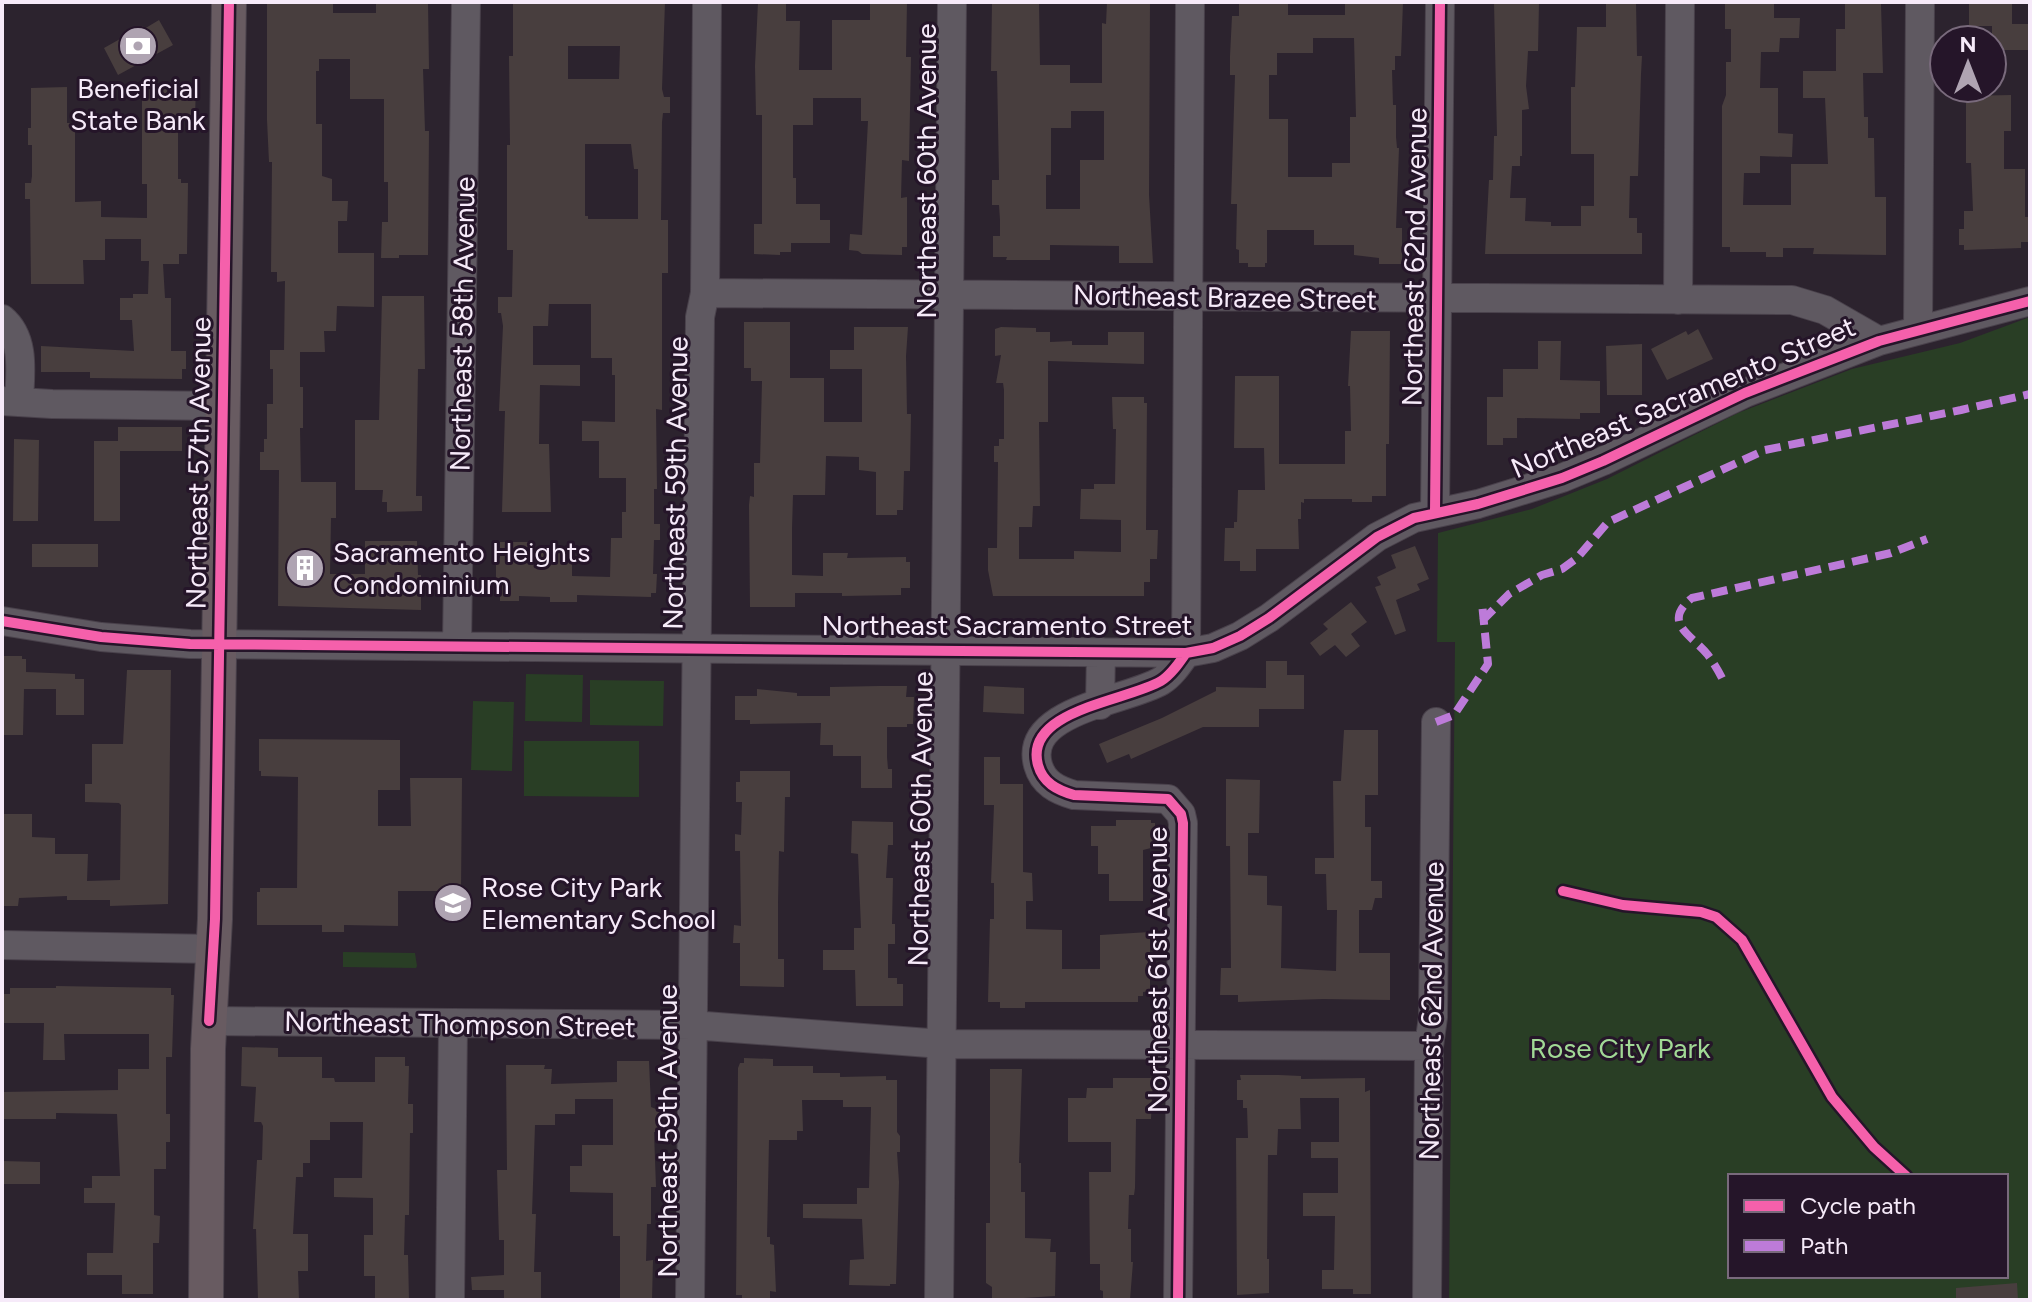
<svg xmlns="http://www.w3.org/2000/svg" width="2032" height="1302" font-family="Figtree,sans-serif">
	<rect width="100%" height="100%" fill="#2c232e"/>
	<!-- green -->
	<path fill="#293e25" fill-rule="evenodd" d="M2030,317V1300H1449L1455,642H1437L1438,533L1532,509L1607,479L1738,413L1852,369L1960,343ZM1730,1176H2006V1276H1730Z
		M526,674L583,675L582,722L525,721Z
		M590,680L664,681L663,726L590,725Z
		M473,701L514,702L512,771L471,770Z
		M524,741H639V797L524,796Z
		M343,952L415,953L417,966L416,968L343,967Z"/>
	<!-- building -->
	<path fill="#483e3e" fill-rule="evenodd" d="M267,2H333V13H376V2H428L429,69H423L425,131H429L428,255H399V258H381L382,222H388V182H384V99H350V59H319V71H316V124H322V176L332,179V201H348L347,221H338V253H374V307L337,306L336,331H324L325,352H300V387H303V428H300L301,482H336V518H331L330,574H365V541H417L418,575H421V610L278,606L279,470H260V452H264V439H267V404H273V369H270V350H284L285,281L277,282V272H271L272,162H269L267,120Z
		M513,2H665L662,89L664,97H670V113H663L662,122L661,220H668V273H662V410L656,409L657,489H654V524H660V540H654L653,574H657L656,593H651V597L577,595V602H550V597L519,596V601H500V582H496V558H500V542H530V550H563V556H572V576L610,577L611,538H622V512H626V478H599V441H582V421L615,422V375H612V358H591V304H549L548,326H533V365H580V386L540,385L539,444H549L551,512H502L505,411H499L503,326L501,313H498V297H512L513,250H507V145H510L509,56H513ZM568,46H620L619,79H568ZM585,144H631L634,169H638V219H588V216H585Z
		M758,2H786V21H800L799,70H832V20H870V2H907L906,57H911L909,161L902,160L901,198L907,197V247H902V255L862,254L858,251L849,250L850,234L862,235L868,121H861V98H813V125H793V178H796V204H820V220H830V243H791V252H780V255L754,254V224H762V115H756L755,66Z
		M992,2H1039L1040,65H1070V83H1102V23L1106,24L1107,2H1150L1149,195L1153,263H1119V246L1050,245V260H1006L1007,257H993V236H1000V220L999,205H992V180H999V177L997,71H991ZM1071,111H1104V160H1080V209H1046V175H1051V128H1071Z
		M1247,2H1288V15H1345V2H1403L1401,56H1395V70H1392L1393,105H1396V137L1397,148H1399L1396,228H1402V264H1379V258L1354,255V245H1314V230H1267V263H1265V267H1248V263H1239V250L1236,249L1237,204H1231L1235,75H1230V56L1232,16H1239V4H1247ZM1313,38H1354L1356,117H1350V163H1332V177H1288V119H1269V75H1277V53H1313Z
		M1494,2H1539L1538,51H1528L1526,86L1529,109L1522,110V156H1520V166H1512L1510,198H1526L1525,221L1551,222V226H1581V206H1594V154H1571V87H1575L1577,27H1606V2H1636L1637,56H1642L1641,74L1638,176H1630L1629,218H1637V233H1642V254H1485L1489,180H1493L1494,136H1497Z
		M1725,2H1774V18H1800L1799,38H1780L1779,52H1761L1760,88H1778V133L1793,134L1792,157L1760,156V173H1744L1743,205H1791V164H1828L1825,98H1803V71H1836V29H1845V2H1877V4H1881L1883,73H1863L1864,117H1868V138H1874L1875,197H1886V255L1813,254L1814,248H1783V257H1766V252H1730V247H1722V106L1726,95V62H1731V29H1725Z
		M1969,2H2012V24H2030V50H1992V26H1969Z
		M159,20L173,45L118,75L104,48L143,26L144,29Z
		M142,85H196L195,117H178V179H181V183H188L187,254H179V264H163L165,298H171V351H186V369H182V379L90,378V372H41V346L134,351L132,320H120V298H133V294H148L149,261H141V239H105V260H83L84,284H31L30,199H25V183H31L32,176V145H28V128H31V88L67,87V123H75V202L101,201V217L147,218V184H142Z
		M2011,95V131H2004V169H2025V217H2030V242H2021V248L1964,250V245H1959V229H1964V211H1973L1971,163H1966V96Z
		M382,296H424L425,369H418L416,496H422V511L387,512V502H382L383,490H355V420H379Z
		M744,322H790V378H824V422H862V369H830V350H854V327H908L906,356L907,414H911L910,471H904L903,510H897V515H876V472L859,470V457L826,456L825,495H793L792,529V575L823,576V553H848L847,558L906,557V562H910V588H901V595L842,596V593H795V607H750L749,505L750,496L754,497V463H760L762,381H751V368H744Z
		M1001,327L1036,328V332H1050V342L1072,341V345H1108V332H1144V364L1048,361V422H1039L1040,506H1033L1032,527H1019V559H1074V551L1121,552V520L1080,519L1081,489H1094V484H1115L1116,429H1113L1112,397H1144V403H1147L1146,530H1158L1157,559H1150V582H1144V596H993L988,570V548H997L998,462H994V446H999V439H1004V390L1003,383H996L1001,355L995,356V329Z
		M1698,329L1713,359L1667,380L1651,349L1686,331L1688,335Z
		M1351,331H1390L1389,444H1386V496H1372V502H1352V499H1304V503L1301,502V519H1298L1299,549H1256V571H1240V561H1224L1225,528H1234V522H1237L1238,490H1265L1264,448H1234L1235,376H1279V464H1345V431H1351L1350,386H1348Z
		M1538,341H1561L1560,380L1600,381V413H1580V419L1517,418V438H1503V445H1487V397H1503V369H1538Z
		M1642,344V395H1607L1606,346Z
		M118,427H182V451H120V521H94V441H118Z
		M14,439L39,440L38,521H13Z
		M32,544H98V567H32Z
		M1415,546L1429,579L1417,584L1420,590L1396,600L1406,631L1395,635L1375,587L1381,585L1377,577L1396,568L1391,555Z
		M1351,602L1367,622L1351,634L1360,646L1346,657L1335,645L1320,656L1310,643L1328,629L1323,624Z
		M2,656H22V659H26V672L75,674V679H84V715H56V689H24L23,735H2Z
		M1266,661H1287V675H1304V709H1259V727H1203L1131,759L1129,754L1107,763L1099,744L1162,718L1216,691V687L1266,688Z
		M127,670H171L168,904L110,906V900H67V896L19,898L18,906H2V814H32V837L55,838V854H88L87,881L120,880L121,805L119,803L85,802V784H92V744H123Z
		M879,686H907L906,697H914L913,724H907V727H887V757L888,769H892V788H861V756H833V745H820L821,723L750,724V720H735V696H757V689L797,693V696H830V687Z
		M984,686L1024,688V714L983,712Z
		M1344,730H1378V795H1365V827H1371V881H1382V898H1375L1372,910H1359V953H1390V1000L1323,999L1238,1002V995H1220L1221,968H1231L1230,846H1226V779L1260,780L1259,833H1248V875L1267,876V905L1282,906L1281,968L1336,971L1337,910H1327L1326,874H1315V858H1334L1333,781H1341Z
		M259,739L400,740V790H378V826H411L410,778H462L461,891H398V926L344,925V932H322V925H257V892H260V888H297L298,777L261,776V771H259Z
		M984,757H1000V784H1023V872L1032,873L1033,901H1026V929L1062,930V969H1100V935L1150,932V991L1143,992V996H1138V1002H1025V1008H1000V1002H988L990,919H994V883H991L994,805H984Z
		M740,771H790V797H785L784,852L779,851L778,903V959H784V987L740,986V943H733L734,925L741,926L740,851H735V834L741,835L742,802H736V782H740Z
		M1116,820H1151V823H1155V847L1143,850V901H1109V874H1098V846H1091V826H1116Z
		M852,821L893,822V845H888L886,878H893L892,924H895V944H888V978H897V984H903V1006H856L855,970H823V950H854V928H861L858,854L851,853Z
		M56,986L171,988V995H174L172,1057H166V1114H170V1142H166V1169H154V1215L160,1216L159,1243H153V1294H122V1275H87V1253H113L115,1203H84V1188H92V1176H120L117,1114L56,1113V1119H2V1092L118,1090V1069H149V1034H64L65,1060H43L44,1023H2V994H10V988H56Z
		M242,1047L278,1048V1057H322V1078H334L335,1082H375V1057H405V1066H409L408,1104H413V1133H410L409,1215H405L404,1255H408L409,1300H375V1276H364V1235H373V1198L334,1197V1178H362L363,1122H330V1140H310V1163H303V1177H296L293,1234H308V1271H298L299,1300H258L256,1229H253L257,1160H262L263,1126L261,1122H254L256,1087L241,1086Z
		M744,1058L773,1059V1066H813V1073H840V1077L886,1076V1080H897V1132L900,1136V1152H897L899,1182L896,1284H890V1286L849,1285L850,1260L864,1259L862,1219L803,1218V1204H857V1188H869L871,1107H843V1100H802L803,1131H797V1140H769L767,1237H770V1244L774,1245L776,1292L770,1291V1300H742V1295H736L738,1068L740,1063H744Z
		M617,1061H649L651,1107L661,1111V1132H654L656,1187H651V1224H647L646,1261L653,1260L652,1300H620V1236H613V1193L570,1192V1166H582V1145H613V1099H575V1114H555V1125H535L532,1214H536L534,1272H541V1298L504,1299V1290H472L471,1277L504,1275V1240H499L497,1170H507L506,1065H545L544,1069H552L551,1084L617,1082Z
		M990,1069H1022L1019,1163H1021V1192H1025V1238L1051,1239L1050,1252H1056L1055,1296L992,1300V1287L986,1283V1223H990Z
		M1240,1075H1279L1301,1076V1079L1365,1078V1092L1370,1090L1371,1294H1353V1289H1322V1270H1334L1335,1216H1303V1193H1338V1158H1311V1142H1339V1098H1300L1301,1129H1278L1277,1155H1268L1267,1259H1269V1293L1237,1295L1236,1138H1248L1247,1108H1243V1100H1237V1080H1241Z
		M1113,1078H1153L1151,1119H1136L1135,1188L1134,1195H1129L1128,1229H1131V1262H1133L1130,1300H1103V1291L1100,1290V1264H1090L1089,1172H1111V1142H1068V1098H1086L1087,1088H1113Z
		M2,1161L40,1162V1184H2Z
		M2017,1283L2018,1300H1956V1288Z"/>
	<g fill="none" stroke-linecap="round" stroke-linejoin="round">
		<defs>
			<path id="minor" d="M705,293L1792,300L1825,310L1879,341
				M1678,300L1680,2
				M2,319C26,339 20,374 19,402
				M1918,330L1920,2
				M2,401L52,404L223,406
				M1435,512L1440,2
				M2,621L101,637L190,644L1186,653L1213,648L1240,636L1269,618L1377,537L1414,518L1478,504L1562,478L1603,461L1745,393L1879,341L2030,301
				M457,646L466,2
				M1100,705L1101,652
				M2,945L213,949
				M209,1021L692,1025L942,1044L1429,1046
				M450,1300L453,1025
				M690,1300L700,317L705,293L707,2
				M939,1300L952,2
				M1178,1300L1183,823L1181,814L1168,799L1074,795C1057,790 1043,783 1038,765C1023,710 1127,701 1161,681C1171,675 1179,663 1186,653L1190,2
				M1427,1300L1429,1046L1433,1017L1436,722"/>
			<path id="major" d="M206,1300L208,1049L215,919L229,2"/>
		</defs>
		<!-- minor casing -->
		<use href="#minor" stroke="#49414b" stroke-width="30"/>
		<!-- major casing -->
		<use href="#major" stroke="#49414b" stroke-width="36"/>
		<!-- minor -->
		<use href="#minor" stroke="#5f5961" stroke-width="28"/>
		<!-- major -->
		<use href="#major" stroke="#685b61" stroke-width="34"/>
		<!-- quiet -->
		<path stroke="#bd7bd9" stroke-width="8" stroke-dasharray="16 8" stroke-linecap="butt" d="M1482,621L1509,594L1542,575L1562,569L1577,558L1608,522L1765,450L1961,410L2030,394
			M1722,678C1718,670 1713,662 1708,655C1692,635 1661,623 1692,598L1891,553L1927,539
			M1436,722L1454,715L1488,664L1482,603"/>
		<defs>
			<path id="cycleway" d="M1435,512L1440,2
				M2,621L101,637L190,644L1186,653L1213,648L1240,636L1269,618L1377,537L1414,518L1478,504L1562,478L1603,461L1745,393L1879,341L2030,301
				M1563,891L1623,905L1701,912L1716,917L1742,940L1832,1097L1874,1147L1906,1176
				M209,1021L215,919L229,2
				M1178,1300L1183,823L1181,814L1168,799L1074,795C1057,790 1043,783 1038,765C1023,710 1127,701 1161,681C1171,675 1179,663 1186,653"/>
		</defs>
		<!-- cycleway casing -->
		<use href="#cycleway" stroke="#251529" stroke-width="15"/>
		<!-- cycleway -->
		<use href="#cycleway" stroke="#f560ab" stroke-width="10"/>
	</g>
	<!-- icons -->
	<defs>
		<symbol id="bank-disc" viewBox="-11 -11 22 22"><circle r="9.5" fill="#afa4b2" stroke="#251529"/><path d="M-6-4H6V4H-6ZM0-2.3a2.3 2.3 0 1 0 0 4.6a2.3 2.3 0 1 0 0-4.6Z" fill="#fff"/></symbol>
		<symbol id="building-disc" viewBox="-11 -11 22 22"><circle r="9.5" fill="#afa4b2" stroke="#251529"/><path d="M-4-6H4V6H1V3H-1V6H-4ZM-2.5-4.3h1.7v1.8h-1.7ZM.8-4.3h1.7v1.8H.8ZM-2.5-1h1.7V.8h-1.7ZM.8-1h1.7V.8H.8Z" fill="#fff"/></symbol>
		<symbol id="school-disc" viewBox="-11 -11 22 22"><circle r="9.5" fill="#afa4b2" stroke="#251529"/><path d="M0-5L7-2L0 1L-7-2ZM-4 1L0 2.5L4 1V4Q0 6-4 4Z" fill="#fff"/></symbol>
	</defs>
	<g fill-rule="evenodd">
		<use href="#bank-disc" x="116" y="24" width="44" height="44"/>
		<use href="#building-disc" x="283" y="546" width="44" height="44"/>
		<use href="#school-disc" x="431" y="881" width="44" height="44"/>
	</g>
	<g text-anchor="middle" stroke-width="6" stroke-linejoin="round" paint-order="stroke">
		<!-- poi labels -->
		<g font-size="28" fill="#f6eaf9" stroke="#251529" text-anchor="start">
			<text x="138" y="98" text-anchor="middle">Beneficial<tspan x="138" dy="32">State Bank</tspan></text>
			<text x="333" y="562">Sacramento Heights<tspan x="333" dy="32">Condominium</tspan></text>
			<text x="481" y="897">Rose City Park<tspan x="481" dy="32">Elementary School</tspan></text>
		</g>
		<!-- street labels -->
		<g font-size="28" fill="#f6eaf9" stroke="#251529">
			<text transform="translate(926 171) rotate(-90)" y="10">Northeast 60th Avenue</text>
			<text transform="translate(1414 257) rotate(-89)" y="10">Northeast 62nd Avenue</text>
			<text transform="translate(1225 297) rotate(1)" y="10">Northeast Brazee Street</text>
			<text transform="translate(462 324) rotate(-89)" y="10">Northeast 58th Avenue</text>
			<text transform="translate(1683 397) rotate(-23)" y="10">Northeast Sacramento Street</text>
			<text transform="translate(198 463) rotate(-89)" y="10">Northeast 57th Avenue</text>
			<text transform="translate(675 483) rotate(-89)" y="10">Northeast 59th Avenue</text>
			<text x="1007" y="635">Northeast Sacramento Street</text>
			<text transform="translate(920 819) rotate(-89)" y="10">Northeast 60th Avenue</text>
			<text transform="translate(1157 970) rotate(-90)" y="10">Northeast 61st Avenue</text>
			<text transform="translate(1431 1011) rotate(-89)" y="10">Northeast 62nd Avenue</text>
			<text transform="translate(460 1024) rotate(1)" y="10">Northeast Thompson Street</text>
			<text transform="translate(667 1131) rotate(-90)" y="10">Northeast 59th Avenue</text>
		</g>
		<!-- park labels -->
		<g font-size="28" fill="#a1d995" stroke="#251529">
			<text x="1620" y="1058">Rose City Park</text>
		</g>
	</g>
	<!-- border -->
	<rect width="2032" height="1302" fill="none" stroke="#f6eaf9" stroke-width="8"/>
	<!-- legend -->
	<rect x="1728" y="1174" width="280" height="104" fill="#251529" stroke="#796a7c" stroke-width="2"/>
	<rect x="1744" y="1200" width="40" height="12" fill="#f560ab" stroke="#796a7c" stroke-width="2"/>
	<text x="1800" y="1214" font-size="24" fill="#f6eaf9">Cycle path</text>
	<rect x="1744" y="1240" width="40" height="12" fill="#bd7bd9" stroke="#796a7c" stroke-width="2"/>
	<text x="1800" y="1254" font-size="24" fill="#f6eaf9">Path</text>
	<!-- north arrow -->
	<g transform="translate(1968 64)"><circle r="38" fill="#251529" stroke="#796a7c" stroke-width="2"/>
	<path d="M0-6L14 30L0 20L-14 30Z" fill="#afa4b2"/>
	<text y="-12" font-size="22" font-weight="bold" text-anchor="middle" fill="#f6eaf9">N</text>
	</g>
</svg>
